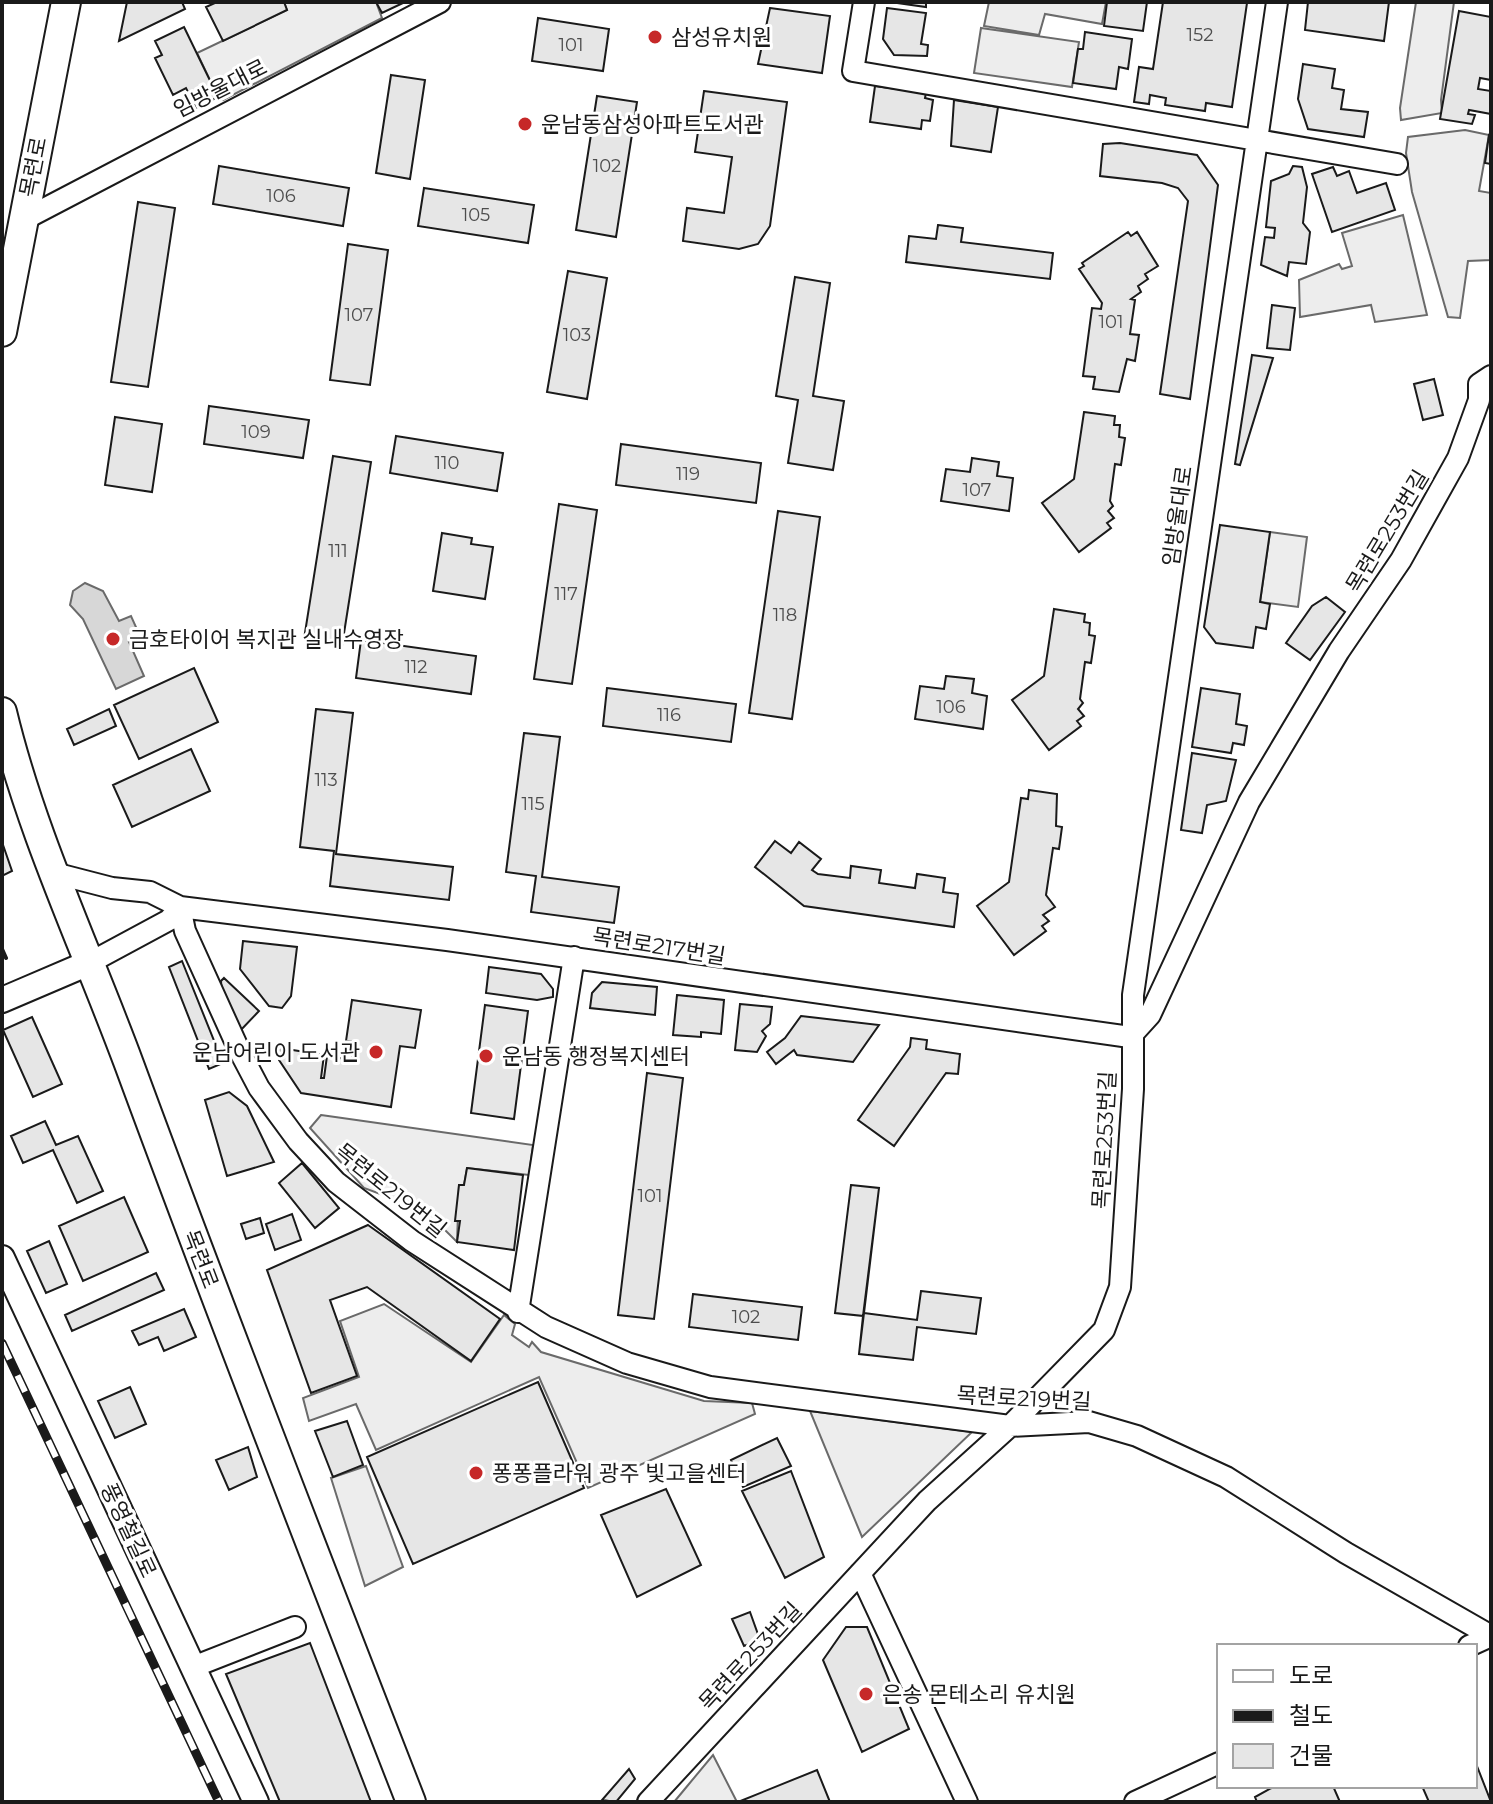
<svg xmlns="http://www.w3.org/2000/svg" width="1493" height="1804" font-family="Montserrat,'Noto Sans KR',sans-serif">
	<rect width="100%" height="100%" fill="#fff"/>
	<!-- built -->
	<path fill="#ededed" stroke="#6a6a6a" stroke-width="2" d="M284,2H376L382,18L223,100L218,97L197,53L287,10Z
		M989,2H1106L1102,24L1045,14L1039,35L984,26Z
		M1416,2H1454L1441,100L1442,113L1401,120L1400,108Z
		M981,28L1079,42L1072,87L974,73Z
		M1465,130L1489,135L1479,191L1491,193V260L1468,261L1460,318L1448,317L1412,192L1406,153L1408,137Z
		M1403,215L1427,315L1375,322L1371,305L1300,317L1299,280L1339,264L1342,269L1352,266L1342,233Z
		M1270,532L1307,537L1298,607L1260,602Z
		M321,1115L533,1145L529,1175L467,1168L464,1185H459L457,1242L441,1226L399,1201L364,1188L310,1128Z
		M384,1304L471,1362L504,1315L515,1324L512,1335L529,1347L532,1342L541,1352L704,1401L752,1403L755,1414L588,1488L539,1377L376,1450L356,1404L309,1421L303,1398L359,1377L340,1321Z
		M810,1411L972,1432L862,1537Z
		M366,1466L403,1567L365,1586L331,1478Z
		M713,1755L737,1802H674L684,1790Z"/>
	<!-- water -->
	<path fill="#d7d7d7" stroke="#6a6a6a" stroke-width="2" d="M85,583L103,591L119,621L131,616L140,636L129,642L144,676L116,689L83,619L70,605L73,591Z"/>
	<!-- building -->
	<path fill="#e6e6e6" stroke="#1a1a1a" stroke-width="2" d="M127,2H182L185,9L119,41Z
		M217,2H284L287,10L223,41L206,7Z
		M376,2H405L382,13Z
		M890,2H926V7Z
		M1107,2H1147L1143,31L1104,26Z
		M1163,2L1247,3L1232,107L1206,103L1205,111L1165,105L1166,98L1150,95L1149,104L1134,102L1139,67L1153,69Z
		M1308,2H1389L1384,41L1305,30Z
		M770,8L830,16L822,73L758,64Z
		M887,8L926,13L921,44L928,45L927,56L894,55L883,39Z
		M1459,11L1491,17V80L1480,78L1478,89L1491,91V114L1469,110L1468,114L1475,115L1472,124L1440,119Z
		M538,18L609,29L603,71L532,61Z
		M184,27L218,97L196,108L186,88L173,95L155,58L162,55L155,41Z
		M1085,32L1132,39L1128,69L1119,67L1116,89L1073,83L1078,49H1083Z
		M1303,64L1335,69L1332,88L1344,90L1341,109L1368,112L1364,137L1308,129L1298,99Z
		M391,75L425,80L410,179L376,173Z
		M875,86L926,93L925,98L933,100L930,121L922,120L921,129L870,122Z
		M704,91L787,102L770,226L758,244L739,249L683,241L687,208L724,213L732,157L695,152Z
		M597,96L637,102L616,237L576,230Z
		M954,100L998,107L991,152L951,146Z
		M1489,135L1491,136V164L1485,163Z
		M1120,143L1197,155L1218,185L1190,399L1160,394L1188,201L1178,188L1162,183L1100,176L1103,144Z
		M219,166L349,188L343,226L213,204Z
		M1293,166L1302,167L1307,187L1303,223L1310,232L1306,264L1289,262L1287,276L1261,265L1265,237L1274,238L1275,228L1266,227L1271,181L1289,174Z
		M1333,167L1337,176L1349,171L1357,193L1386,183L1395,210L1332,232L1312,174Z
		M424,188L534,205L528,243L418,226Z
		M138,202L175,208L148,387L111,382Z
		M938,225L963,228L961,242L1053,253L1050,279L906,262L909,236L936,239Z
		M1128,232L1131,236L1137,232L1158,266L1145,274L1148,279L1138,286L1141,292L1131,299L1135,300L1130,334L1139,335L1135,361L1127,359L1119,392L1093,389L1095,377L1083,376L1092,308L1101,309L1102,303L1079,269L1084,266L1082,263Z
		M348,244L388,250L370,385L330,380Z
		M568,271L607,278L587,399L547,392Z
		M795,277L830,283L813,396L844,401L833,470L788,463L798,400L776,396Z
		M1272,305L1295,308L1290,350L1267,348Z
		M1252,355L1273,358L1240,465L1235,464Z
		M1434,379L1443,415L1423,420L1414,384Z
		M209,406L309,420L303,458L204,444Z
		M1084,412L1115,416L1114,425H1120L1119,437L1125,438L1121,465L1115,464L1110,501L1113,506L1108,511L1114,518L1107,523L1111,528L1079,552L1042,503L1074,479Z
		M115,417L162,424L152,492L105,485Z
		M396,436L503,453L497,491L390,473Z
		M621,444L761,463L756,503L616,485Z
		M333,456L371,462L342,646L304,639Z
		M972,458L999,462L997,476L1013,478L1009,511L941,501L946,469L970,472Z
		M559,504L597,510L572,684L534,679Z
		M778,511L820,517L792,719L749,713Z
		M1220,525L1270,532L1260,602L1270,604L1266,629L1256,627L1253,648L1216,643L1204,627Z
		M442,533L472,538L471,544L493,547L485,599L433,591Z
		M1326,597L1345,612L1310,660L1286,643L1312,606Z
		M1054,609L1085,614L1084,622L1090,623L1089,635L1095,636L1091,663L1085,662L1080,699L1083,703L1078,709L1084,716L1077,721L1081,726L1049,750L1012,700L1044,676Z
		M361,640L476,656L471,694L356,678Z
		M194,668L218,722L139,759L114,705Z
		M946,676L974,679L972,693L987,696L983,729L915,719L920,686L944,689Z
		M607,688L736,704L731,742L603,726Z
		M1201,688L1240,694L1236,724L1247,726L1244,745L1233,743L1231,753L1192,747Z
		M109,709L116,726L74,745L67,729Z
		M316,709L353,713L336,854L453,867L449,900L330,886L334,851L300,847Z
		M524,733L560,737L542,877L619,887L614,923L531,912L536,876L506,872Z
		M191,749L210,791L132,827L113,785Z
		M1192,753L1236,760L1226,801L1207,805L1202,833L1181,830Z
		M1029,790L1057,794L1056,826L1062,827L1059,849L1053,848L1046,895L1055,907L1043,915L1049,921L1042,926L1046,931L1014,955L977,906L1009,882L1021,798L1028,799Z
		M775,841L791,853L799,842L821,859L812,870L818,874L850,878L851,866L881,870L879,883L915,888L917,874L945,878L943,892L958,894L954,927L804,906L755,867Z
		M2,842L12,871L2,876Z
		M243,941L297,947L291,996L282,1008L269,1006L240,969Z
		M182,961L223,1063L209,1069L169,967Z
		M489,967L541,974L553,989V997L537,1000L486,993Z
		M224,978L259,1011L239,1032L222,996L221,981Z
		M602,982L657,987L655,1015L590,1008L592,993Z
		M677,995L724,1000L721,1034L701,1032V1037L673,1035Z
		M352,1000L421,1010L415,1048L400,1046L391,1107L301,1093L279,1060L280,1048L324,1055L321,1078H324L327,1056L352,1060L355,1042L346,1041Z
		M740,1004L772,1007L770,1024L762,1031L766,1036L757,1052L735,1050Z
		M485,1005L528,1011L514,1119L471,1113Z
		M801,1016L879,1025L853,1062L797,1055L794,1050L776,1064L767,1052L785,1038Z
		M32,1017L62,1084L33,1097L3,1030Z
		M911,1038L927,1040L926,1049L960,1054L958,1074L946,1073L894,1146L858,1120L910,1047Z
		M647,1073L683,1078L654,1319L618,1315Z
		M229,1092L247,1106L274,1162L227,1176L205,1100Z
		M45,1121L56,1145L78,1136L103,1191L77,1203L53,1150L23,1163L11,1136Z
		M302,1163L339,1208L315,1228L279,1183Z
		M467,1168L523,1175L514,1250L457,1242L460,1221H455L459,1185H464Z
		M851,1185L879,1188L863,1316L835,1313Z
		M851,1185L879,1188L864,1313L917,1320L921,1291L981,1298L976,1334L917,1327L913,1360L859,1354L863,1316L835,1313Z
		M124,1197L148,1252L83,1281L59,1226Z
		M292,1214L301,1240L275,1250L266,1224Z
		M260,1218L264,1233L246,1239L241,1224Z
		M368,1225L500,1319L471,1361L367,1287L330,1300L357,1376L311,1393L267,1270Z
		M49,1241L67,1284L46,1293L27,1251Z
		M156,1273L164,1290L72,1331L65,1315Z
		M921,1291L981,1298L976,1334L917,1327L913,1360L859,1354L864,1313L917,1320Z
		M693,1294L802,1307L798,1340L689,1327Z
		M184,1309L196,1337L164,1351L158,1337L139,1345L132,1331Z
		M538,1382L584,1488L413,1564L367,1457Z
		M130,1387L146,1424L115,1438L98,1401Z
		M347,1421L363,1465L333,1477L315,1431Z
		M777,1438L791,1466L743,1487L731,1460Z
		M248,1447L257,1477L229,1490L216,1460Z
		M791,1471L824,1557L785,1578L742,1491Z
		M666,1489L701,1565L637,1597L601,1515Z
		M750,1612L760,1640L744,1646L732,1619Z
		M846,1627H867L909,1729L862,1752L823,1660Z
		M310,1643L371,1802H280L226,1674Z
		M1475,1761L1491,1802H1429L1422,1786H1475Z
		M629,1769L635,1779L616,1802L602,1800Z
		M817,1770L830,1802H738Z
		M1275,1786H1333L1340,1802H1257L1255,1797Z"/>
	<g fill="none" stroke-linecap="round" stroke-linejoin="round">
		<defs>
			<path id="minor" d="M864,2L853,71L1397,164
				M23,220L440,2
				M54,873L112,888L150,892L180,907L447,940L1130,1037
				M180,907L185,931L239,1050L259,1088L298,1141L336,1182L412,1241L546,1327L627,1363L710,1387L1010,1426L1089,1422L1137,1436L1226,1477L1346,1553L1491,1636
				M91,962L169,920L180,907
				M1130,1037L1150,1015L1249,802L1339,651L1401,560L1458,458L1479,400V384L1491,376
				M518,1312L574,957
				M860,1573L967,1802
				M1469,1646L1491,1636
				M193,1667L295,1627
				M648,1802L927,1501L1010,1426L1104,1330L1120,1287L1133,1089V995L1277,2
				M1135,1802L1219,1763"/>
			<path id="tertiary" d="M2,1000L91,962
				M2,1258L256,1802"/>
			<path id="secondary" d="M2,332L66,2
				M2,712C31,833 86,948 129,1064C220,1311 315,1556 411,1802"/>
		</defs>
		<!-- minor casing -->
		<use href="#minor" stroke="#1a1a1a" stroke-width="24"/>
		<!-- tertiary casing -->
		<use href="#tertiary" stroke="#1a1a1a" stroke-width="28"/>
		<!-- secondary casing -->
		<use href="#secondary" stroke="#1a1a1a" stroke-width="32"/>
		<!-- minor -->
		<use href="#minor" stroke="#fff" stroke-width="20"/>
		<!-- tertiary -->
		<use href="#tertiary" stroke="#fff" stroke-width="24"/>
		<!-- secondary -->
		<use href="#secondary" stroke="#fff" stroke-width="28"/>
		<defs>
			<path id="rail" d="M2,1343L219,1802"/>
		</defs>
		<!-- rail casing -->
		<use href="#rail" stroke="#1a1a1a" stroke-width="9"/>
		<!-- rail -->
		<use href="#rail" stroke="#fff" stroke-width="6" stroke-dasharray="18" stroke-linecap="butt"/>
		<!-- wall -->
		<path stroke="#1a1a1a" stroke-width="4" d="M2,949L6,958"/>
	</g>
	<!-- markers -->
	<g fill="#c62828" stroke="#fff" stroke-width="3">
		<circle cx="655" cy="37" r="8"/>
		<circle cx="525" cy="124" r="8"/>
		<circle cx="113" cy="639" r="8"/>
		<circle cx="376" cy="1052" r="8"/>
		<circle cx="486" cy="1056" r="8"/>
		<circle cx="476" cy="1473" r="8"/>
		<circle cx="866" cy="1694" r="8"/>
	</g>
	<g text-anchor="middle" stroke-width="6" stroke-linejoin="round" paint-order="stroke">
		<!-- number labels -->
		<g font-size="18" fill="#4d4d4d">
			<text x="1200" y="41">152</text>
			<text x="571" y="51">101</text>
			<text x="607" y="172">102</text>
			<text x="281" y="202">106</text>
			<text x="476" y="221">105</text>
			<text x="359" y="321">107</text>
			<text x="1111" y="328">101</text>
			<text x="577" y="341">103</text>
			<text x="256" y="438">109</text>
			<text x="447" y="469">110</text>
			<text x="688" y="480">119</text>
			<text x="977" y="496">107</text>
			<text x="338" y="557">111</text>
			<text x="566" y="600">117</text>
			<text x="785" y="621">118</text>
			<text x="416" y="673">112</text>
			<text x="951" y="713">106</text>
			<text x="669" y="721">116</text>
			<text x="326" y="786">113</text>
			<text x="533" y="810">115</text>
			<text x="650" y="1202">101</text>
			<text x="746" y="1323">102</text>
		</g>
		<!-- poi labels -->
		<g font-size="22" fill="#1a1a1a" stroke="#fff" text-anchor="start">
			<text x="671" y="45">삼성유치원</text>
			<text x="541" y="132">운남동삼성아파트도서관</text>
			<text x="129" y="647">금호타이어 복지관 실내수영장</text>
			<text x="360" y="1060" text-anchor="end">운남어린이 도서관</text>
			<text x="502" y="1064">운남동 행정복지센터</text>
			<text x="492" y="1481">퐁퐁플라워 광주 빛고을센터</text>
			<text x="882" y="1702">은송 몬테소리 유치원</text>
		</g>
		<!-- street labels -->
		<g font-size="22" fill="#1a1a1a" stroke="#fff">
			<text transform="translate(220 88) rotate(-27)" y="8">임방울대로</text>
			<text transform="translate(33 167) rotate(-79)" y="8">목련로</text>
			<text transform="translate(1177 516) rotate(-82)" y="8">임방울대로</text>
			<text transform="translate(1387 531) rotate(-59)" y="8">목련로253번길</text>
			<text transform="translate(659 946) rotate(9)" y="8">목련로217번길</text>
			<text transform="translate(1104 1140) rotate(-87)" y="8">목련로253번길</text>
			<text transform="translate(391 1190) rotate(39)" y="8">목련로219번길</text>
			<text transform="translate(201 1259) rotate(69)" y="8">목련로</text>
			<text transform="translate(1024 1398) rotate(3)" y="8">목련로219번길</text>
			<text transform="translate(129 1530) rotate(65)" y="8">풍영철길로</text>
			<text transform="translate(750 1656) rotate(-47)" y="8">목련로253번길</text>
		</g>
	</g>
	<!-- border -->
	<rect width="1493" height="1804" fill="none" stroke="#1a1a1a" stroke-width="8"/>
	<!-- legend -->
	<rect x="1217" y="1644" width="260" height="144" fill="#ffffff" stroke="#a3a3a3" stroke-width="2"/>
	<rect x="1233" y="1670" width="40" height="12" fill="#ffffff" stroke="#a3a3a3" stroke-width="2"/>
	<text x="1289" y="1684" font-size="24" fill="#1a1a1a">도로</text>
	<rect x="1233" y="1710" width="40" height="12" fill="#1a1a1a" stroke="#a3a3a3" stroke-width="2"/>
	<text x="1289" y="1724" font-size="24" fill="#1a1a1a">철도</text>
	<rect x="1233" y="1744" width="40" height="24" fill="#e6e6e6" stroke="#a3a3a3" stroke-width="2"/>
	<text x="1289" y="1764" font-size="24" fill="#1a1a1a">건물</text>
</svg>
